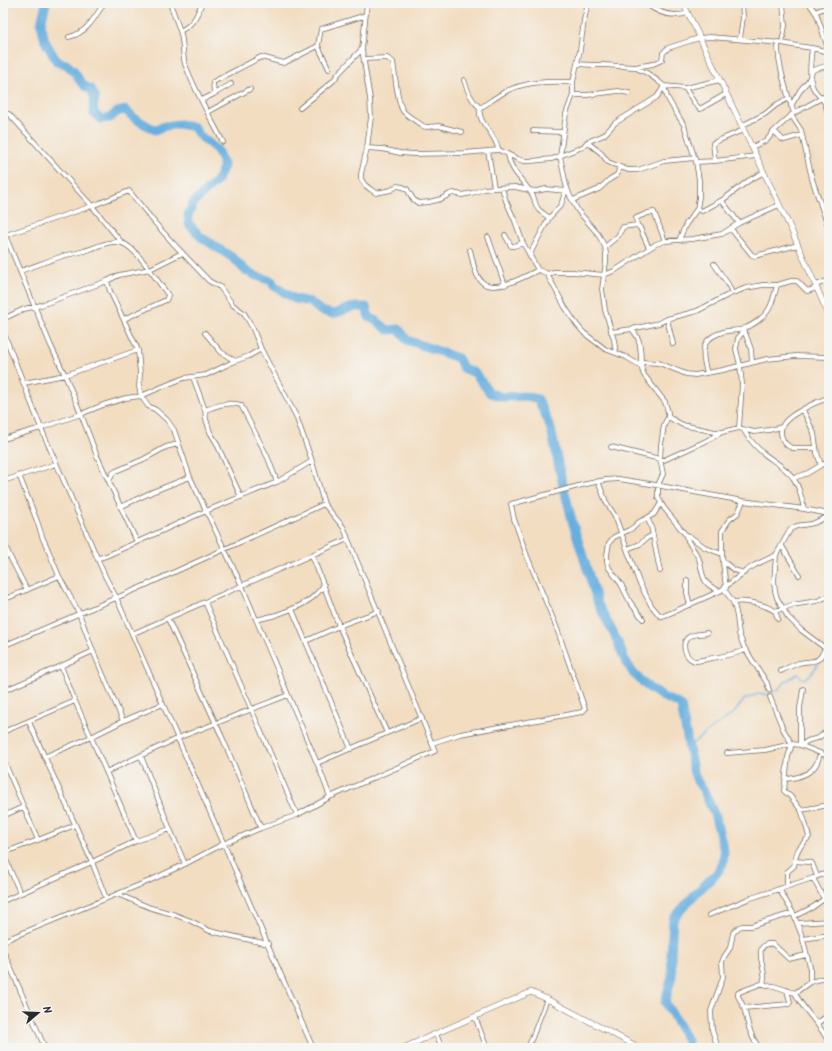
<svg xmlns="http://www.w3.org/2000/svg" width="832" height="1051" font-family="Kalam,sans-serif">
	<rect width="100%" height="100%" fill="#f6f6f2"/>
	<filter id="ink" filterUnits="userSpaceOnUse"><feTurbulence type="fractalNoise" baseFrequency=".025" numOctaves="2"/><feDisplacementMap in="SourceGraphic" scale="8" xChannelSelector="R" yChannelSelector="G"/><feConvolveMatrix kernelMatrix="1 2 1 2 8 2 1 2 1" color-interpolation-filters="sRGB"/></filter>
	<filter id="wash" filterUnits="userSpaceOnUse"><feTurbulence type="fractalNoise" baseFrequency=".012" numOctaves="4" result="noise"/><feDisplacementMap in="SourceGraphic" scale="16" xChannelSelector="R" yChannelSelector="G"/><feGaussianBlur stdDeviation="0.9" result="paint"/><feColorMatrix in="noise" values="0 0 0 0 0 0 0 0 0 0 0 0 0 0 0 0 0 1.4 0 .05"/><feComposite in="paint" operator="in"/></filter>
	<g filter="url(#wash)">
		<rect width="100%" height="100%" fill="#f2ddc1"/>
		<g fill="none" stroke-linecap="round" stroke-linejoin="round">
			<!-- stream -->
			<path stroke="#68afdf" stroke-width="1.5" d="M689,747L698,739L734,713L745,699L758,694H769L779,689L786,681L798,674L803,679C811,677 816,667 820,660"/>
			<!-- river -->
			<path stroke="#68afdf" stroke-width="9" d="M46,3L41,24L45,41L57,62L66,64L74,71L80,81L86,87L91,89L95,99L93,106L94,113L101,119L110,118L117,112L125,110L134,118L155,130L165,126L180,124L194,127L198,134L217,150L224,166L217,181L194,202L188,215L189,224L201,237L233,258L245,270L256,276L272,281L274,286L295,299L310,302L321,311L333,314L353,307H366L369,317L378,322L388,330L399,329L407,340L458,358L463,368L475,373L490,393L503,397L526,396L538,399L551,429L561,477L573,524L598,604L617,640L624,658L633,673L648,687L663,697L681,705L693,770L697,781L704,791L714,814L719,831L724,852L723,863L717,873L696,893L673,919L671,954L672,976L665,1002L687,1040L689,1048"/>
		</g>
	</g>
	<g filter="url(#ink)">
		<g fill="none" stroke-linecap="round" stroke-linejoin="round">
			<defs>
				<path id="minor" d="M170,3L180,31
					M202,3C196,17 194,24 180,31C184,42 182,54 185,64C195,91 210,117 223,142
					M367,3L362,49L370,99L371,117L367,148L361,174V179L365,185L370,189L376,193L391,190L397,186L403,187L407,189L413,199L418,203L429,202L441,199L450,194L453,193L462,195L472,193L484,189L494,188L515,187L529,190L536,191L546,189L566,191
					M588,3L584,20L580,50L573,82V95L566,114L560,156L566,185L570,196L578,211L598,234L605,247L606,254V262L602,289L605,310L614,340L616,353
					M645,3C658,13 673,18 688,13
					M809,3L817,15L829,52
					M815,12L829,6
					M3,30L4,29
					M69,37C87,33 95,17 104,3
					M740,39L743,17L742,3
					M778,42C777,61 787,95 794,113
					M782,43L785,26L783,3
					M812,48C811,59 808,73 812,85C814,92 819,95 823,100C827,106 828,114 829,121
					M364,59L387,58L393,62C395,73 397,102 403,111C407,116 418,122 423,126L426,127L439,126L462,132
					M577,64L593,65H604L634,67L647,73L658,81L664,86L667,97L675,111L684,125L696,162L699,180V197L697,209L686,224L679,240
					M635,67L653,64L662,60L663,53L668,48L699,38L710,37L782,43L798,46L812,48L829,52
					M329,69L318,46L321,29L366,15
					M464,80C468,92 471,100 480,108
					M664,86L685,88L720,80
					M685,88L695,104L700,109L726,94
					M214,94L231,84
					M573,95H587L618,91L629,93
					M202,100L214,94L213,82L215,81L261,57L284,63L318,46
					M791,106L801,89L808,81L813,70L829,65
					M300,108L333,81L339,73L362,49
					M208,112L250,89
					M3,115L9,114L92,206L122,243
					M791,115L801,130L812,179L829,229
					M533,131L563,132
					M774,131L782,139L784,140L802,135
					M587,142L601,153L608,162L628,170H638L664,161L695,158
					M752,147L767,140L774,131L794,113L829,94
					M367,148L382,149L400,153L414,154L464,153L499,150L518,159L524,161H531L552,159L580,148L584,146L587,142L604,135L615,123L657,97L664,86
					M499,150C497,144 494,138 490,132C485,125 478,118 480,108C488,103 496,97 503,93C523,81 551,81 573,82
					M488,151L494,188
					M508,155C511,173 524,180 533,196C535,200 535,206 539,210C542,213 546,215 549,218
					M715,161L713,143L743,130L744,125L745,124L765,114L776,105L789,98
					M696,162L715,161L756,156
					M502,188L506,201L515,221L523,243L538,270L544,272L547,274L565,307L577,325L584,333L605,349L626,357L641,366
					M573,200L599,189L610,179L617,175L620,167
					M722,201L739,223
					M697,209L702,211L724,199L748,181L764,172
					M637,225L636,218L648,213L654,212L665,241
					M731,229L752,255L755,256L798,245
					M5,235L51,346L65,375L81,414L103,405L126,398L141,396L169,384L184,378L206,375L235,361L249,356L261,349
					M505,235L511,246H514L523,243
					M3,236L92,206L129,191L155,223L172,242L209,281L220,287L233,305L244,313L247,318L253,329L261,349L296,416L312,461L324,504L344,528L348,539L435,751L330,797L297,815L261,828L223,844L185,864L149,881L3,941
					M488,237L505,285
					M605,247L618,236L623,227L637,225L640,228L649,248
					M470,250C473,260 474,275 482,282C494,294 526,276 538,270
					M530,257L532,250L549,218L561,205L566,190
					M714,264L728,284L732,293
					M20,271C35,266 50,260 66,255C72,254 78,253 84,251C95,248 110,239 122,243C136,247 159,283 168,295L167,298L166,300L124,319
					M547,274L554,272H573L604,275L614,271L656,244L665,241L692,239L722,234L739,223L779,205
					M107,281L110,291L138,350L140,374L139,387L141,396L148,406L156,410L167,420L174,430L190,477L242,586L320,770L330,797
					M816,285L829,280
					M3,319L24,309L41,305L107,281L119,275L150,269L182,253
					M667,319L673,344
					M632,329C636,334 640,340 640,347C642,357 639,365 644,375L665,402L668,412V417L664,425L661,445L660,459L663,474L658,485V497L661,503L654,514L647,518L639,522L634,527L629,530L614,537L609,543L607,555V562L609,568L621,584L630,602L643,619
					M744,330L751,349L752,362
					M3,331L41,428L105,576L116,597L313,1048
					M611,332L632,329L659,323L667,319L697,311L728,295L746,288L763,285H777L791,281H797L807,291L817,288
					M205,333L221,352L235,361
					M641,362L659,363L686,374L695,375L723,370L767,359L796,356L829,357
					M707,373C700,350 701,337 727,331C733,330 740,331 745,328C754,325 765,316 769,309C773,302 775,293 777,285
					M193,377L205,410L206,419L210,432L216,442L241,497
					M24,383L65,375L112,359L138,350
					M205,410C217,406 228,401 241,405L268,458L277,482
					M803,410L814,433L817,453L821,465
					M668,417L683,425L715,432H722L739,428L754,432L769,430L782,427
					M739,428L742,384L740,365L736,349L738,338L744,331
					M743,429C748,438 755,446 763,453C773,461 787,468 794,479C800,488 802,499 804,509
					M3,439L41,428L81,414L97,456L137,542
					M611,447L664,460L706,441L722,432
					M816,448H792C782,444 777,431 785,422C791,414 819,400 829,398
					M794,478L808,473L821,465L829,462
					M3,481L56,464
					M109,481L113,473L116,471L144,459L166,447L178,444
					M598,481L606,502L615,516L639,582L651,605L660,616H663L673,612L720,591L747,570L755,565L776,555
					M661,503L664,508L685,534L689,536L706,548L722,554
					M120,507L152,492L190,477
					M827,514L829,504
					M647,518L651,526L660,571
					M685,534C688,544 695,550 699,559C702,567 701,577 707,583C710,587 716,589 720,591
					M3,539L9,555L27,590
					M782,546L799,575
					M627,549L640,544L647,538L653,535
					M312,555L339,626L387,733
					M3,558L9,555
					M99,558L106,556L206,511L277,482L312,461
					M724,562L734,570L744,573
					M687,580V593L690,605
					M726,588L722,554V531L729,520L738,513L743,501
					M724,589L733,602L735,608L737,617L739,634L744,647L767,683L769,690
					M3,600L59,576
					M205,602L297,815
					M733,602C747,600 763,604 775,611L792,605L817,601L829,596
					M292,609C307,603 315,597 324,585
					M775,611L778,619
					M168,619L222,737L261,828
					M256,620L276,615L292,609L351,749
					M707,633C703,634 692,634 689,637C680,642 685,659 695,661C699,661 703,660 707,659C720,657 734,654 746,650
					M132,634L348,539
					M306,641L339,626L379,611
					M3,646L137,589L324,504
					M825,648L801,630L788,617L777,598L775,591L774,582L776,555L790,530C797,523 806,526 814,523C819,521 824,518 829,516
					M93,651L123,721
					M61,666L75,701L91,737L123,721L163,704
					M781,671C787,668 793,665 799,663C813,659 818,666 825,648L829,646
					M3,691L61,666L93,651L79,613L59,576L46,545L43,539L37,521L19,475
					M770,697L783,729L792,744L788,757L784,791L790,796L801,810L805,822L809,837C797,850 797,849 794,866L787,872V886
					M29,722L92,862L106,898
					M3,732L75,701
					M432,743L460,734L582,712L585,709L556,626L527,556L514,519L511,504L582,485L605,480L619,479L650,484L743,501L804,509L829,514
					M800,745V708L803,689
					M802,745C809,738 810,741 818,738C822,736 824,732 829,730
					M727,753L765,750L792,744L800,745L825,755L829,758
					M141,756L170,829L185,864
					M44,757L91,737L136,841
					M3,759L38,840L75,825
					M317,763L422,718
					M106,772L178,738L288,695
					M786,779C796,778 809,775 815,766C818,762 819,758 820,753
					M801,810L829,805
					M3,816L23,807
					M3,853L20,893
					M3,853L38,840
					M795,861L808,862L812,863L817,876
					M813,878L824,899L829,907
					M779,889L793,913L802,936L810,967V982
					M117,894L151,908L173,914L191,921L210,931L268,944
					M3,901L92,862L136,841L170,829
					M709,915L748,899L813,878L829,872
					M795,916L813,907L824,899
					M798,923L829,921
					M803,939L829,935
					M3,950L45,1048
					M763,983C764,980 765,977 764,974C763,963 753,942 773,944L789,959L806,955
					M795,993L810,982L829,977
					M744,1008L789,1004L790,1002L787,990
					M475,1017L487,1048
					M818,1023L828,1015
					M436,1034L442,1048
					M528,1048L547,999
					M718,1048L712,1030L711,1011L723,977L722,962L724,957L730,948L733,933L739,927L742,926H751L793,913
					M759,1048L753,1038L749,1028L744,1008L738,996V993L742,991L763,983L766,985L774,986L795,993C804,1012 821,1024 829,1043
					M824,1048L829,1044"/>
				<path id="tertiary" d="M683,3L688,13L790,227L829,316
					M403,1048L531,992L547,999L640,1048"/>
			</defs>
			<!-- minor casing -->
			<use href="#minor" stroke="#716960" stroke-width="5.5"/>
			<!-- tertiary casing -->
			<use href="#tertiary" stroke="#716960" stroke-width="6"/>
			<!-- minor -->
			<use href="#minor" stroke="#fff" stroke-width="4"/>
			<!-- tertiary -->
			<use href="#tertiary" stroke="#fff" stroke-width="5"/>
		</g>
	</g>
	<!-- margin -->
	<rect width="832" height="1051" fill="none" stroke="#f6f6f2" stroke-width="16"/>
	<!-- north arrow -->
	<g transform="translate(38 1013) rotate(71)" stroke="#f6f6f2" stroke-width="3" paint-order="stroke">
	<path d="M0-3L7 15L0 10L-7 15Z" fill="#2b2b2b"/>
	<text y="-6" font-size="11" font-weight="bold" text-anchor="middle" fill="#2b2b2b">N</text>
	</g>
</svg>
